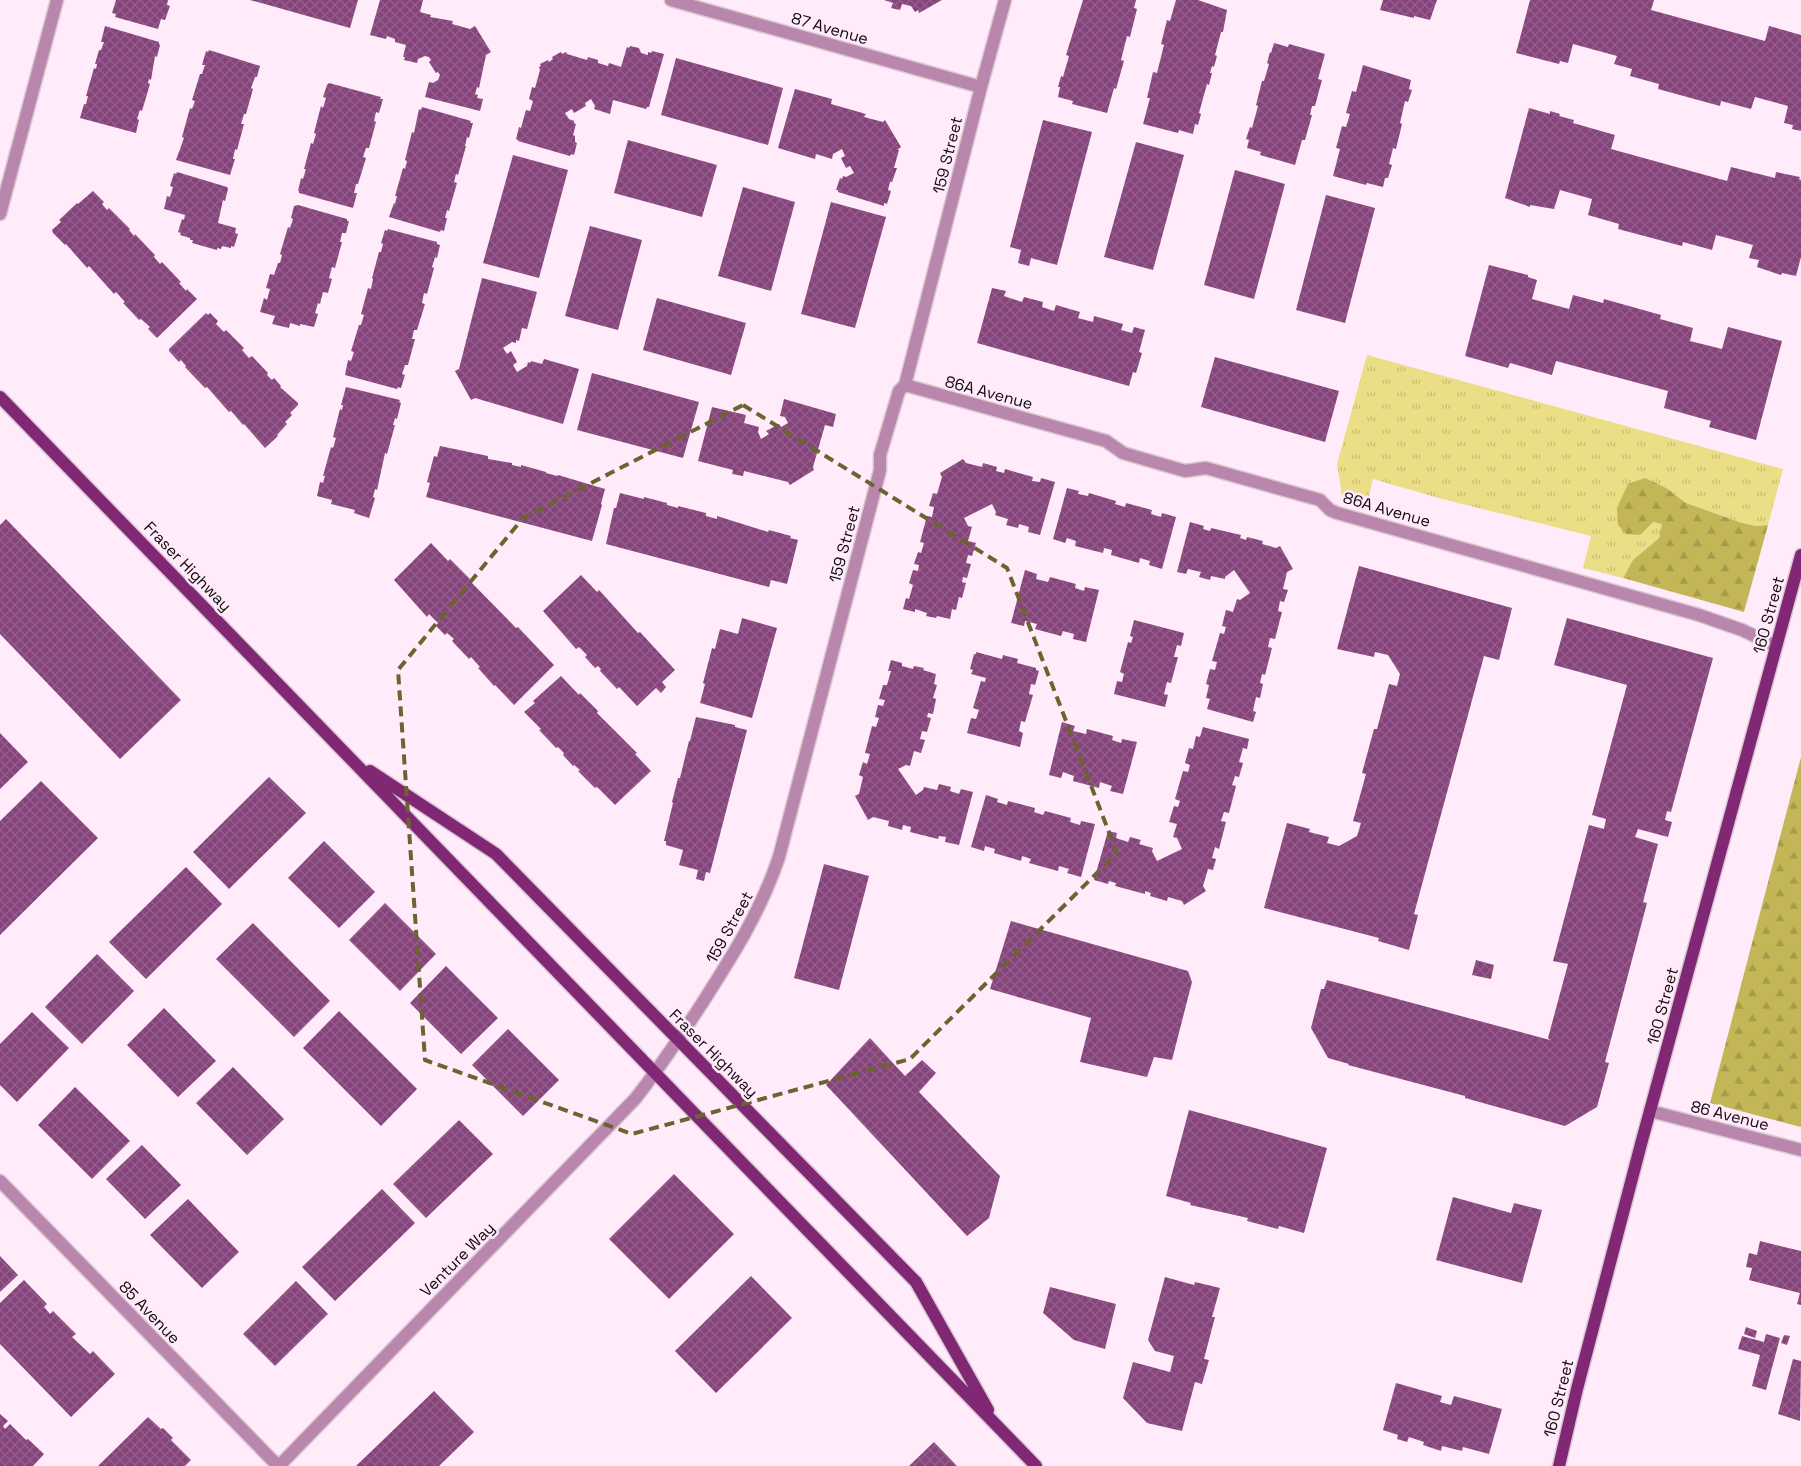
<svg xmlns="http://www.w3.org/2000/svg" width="1801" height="1466" font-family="'Space Grotesk',sans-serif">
	<defs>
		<pattern id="grass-tufts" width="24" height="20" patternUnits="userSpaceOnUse" patternTransform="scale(1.25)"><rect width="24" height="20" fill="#eade86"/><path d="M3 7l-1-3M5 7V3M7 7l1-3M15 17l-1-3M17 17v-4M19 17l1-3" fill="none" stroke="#c8bd73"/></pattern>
		<pattern id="forest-firs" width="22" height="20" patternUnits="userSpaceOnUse" patternTransform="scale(1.25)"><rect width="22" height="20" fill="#c3b657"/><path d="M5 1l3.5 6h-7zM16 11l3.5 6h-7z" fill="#a69b4b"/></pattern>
		<pattern id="building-cross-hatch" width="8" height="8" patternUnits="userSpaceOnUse" patternTransform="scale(1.25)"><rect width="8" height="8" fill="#87447c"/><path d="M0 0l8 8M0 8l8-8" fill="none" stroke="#93608b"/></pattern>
	</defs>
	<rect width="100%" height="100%" fill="#ffebfa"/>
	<!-- grass -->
	<path fill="url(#grass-tufts)" d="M1367,355L1783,469L1768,525L1756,526L1742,523L1686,503L1666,488L1653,522L1662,524L1659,538L1633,560L1623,578L1583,568L1591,536L1442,499L1373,479L1366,508L1343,502L1337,464Z"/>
	<!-- forest -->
	<path fill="url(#forest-firs)" d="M1645,478L1666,488L1686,503L1742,523L1756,526L1768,525L1744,612L1623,578L1633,560L1659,538L1662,524L1653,522L1640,535L1626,534L1618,525L1617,508L1628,484Z
		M1801,757V1127L1710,1103Z"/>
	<!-- building -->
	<path fill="url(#building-cross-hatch)" d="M116,0H168L167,5L170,6L165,20L161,19L158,29L115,17L116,14L112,13Z
		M250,0H358L350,28Z
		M380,0H423L420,12L431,15L430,17L453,21L452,24L470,29L475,26L491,52L486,55L479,88L477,87L475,94L478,95L477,98L483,99L480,111L425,97L429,82L433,83L438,80L440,75L438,72L436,73L429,62L431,60L429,57L425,56L418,59L417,63L404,60L405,57H403L406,45L395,42V39L387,36L386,39L370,35Z
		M884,0H942L919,13L918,10L915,12L911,6L902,4L900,10L891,8L893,3Z
		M1083,0H1136L1134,8L1137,9L1130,37L1127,36L1121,60L1124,61L1116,89L1114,88L1107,113L1072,104L1073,101L1058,97L1060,87H1058L1061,76L1063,77L1069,56L1066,55Z
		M1176,0H1198L1227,10L1223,32H1221L1215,55L1217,56L1214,67L1212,66L1210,73H1212L1209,85L1207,84L1199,113L1201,114L1198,125L1195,124L1193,134L1179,130L1178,133L1143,124L1150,98H1147L1153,72L1157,73L1164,45L1161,44L1167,20L1170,21Z
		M1383,0H1437L1430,20L1414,16V18L1380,10Z
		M1530,0H1654L1651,10L1765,41L1769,26L1801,35V131L1792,129L1793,125L1784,123L1788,106L1755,97L1751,109L1721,101L1720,106L1658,89L1659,84L1630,76L1632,69L1614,64L1617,56L1573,44L1568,63L1560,61L1559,64L1516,53Z
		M105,26L159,42V44L160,45L157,57L155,56L151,80L149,79L148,83L150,84L142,111L140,110L137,119L139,120L136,133L80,118L84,104H86L88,96H86L94,68L96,69L97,64H95L99,50H101L104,42H101Z
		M1274,43L1288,47L1289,44L1325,54L1318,79L1322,80L1315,106H1312L1310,115H1312L1305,140H1302L1295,165L1260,155L1261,152L1247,148L1249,140L1246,139L1250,127L1252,128L1258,106L1256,105L1262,81H1264L1269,64L1267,63L1270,52L1271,53Z
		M630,46L639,48L641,53L648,55V52L651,53L652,51L664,54L649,107H647L646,109L613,100L610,114L594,109L595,106L591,99L585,103L586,106L574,113L572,109L565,113L569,119L574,121V123L576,124L573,135L575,136V142L577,143L574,155L571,154L570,156L518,141V140L516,139L519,127L521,128L526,110L530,111L533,101L529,99L532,87L535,88L540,70L539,67L541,66L540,64L548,60L549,62L553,59L552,57L561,52L562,54L566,52L567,54L587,60L588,57L598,60V63L608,66L609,63L621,67L627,47L629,48Z
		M209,50L260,66L257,77H255L251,88L253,89L246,114H244L241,124H244L237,150L235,149L233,159H235L230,175L176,160L184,138L182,137L190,108L192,109L195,101L192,100L200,74H202L205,65H202L206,51L208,52Z
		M676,58L783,88L768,145L661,115Z
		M1363,65L1411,80L1409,89L1412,90L1408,102L1405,101L1400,123L1402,124L1396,149L1393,148L1389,164L1392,165L1388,178H1385L1383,187L1367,183L1366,185L1333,176L1340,149L1336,148L1342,126L1346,127L1350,114L1346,113L1352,91L1356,92Z
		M329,83L381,97L380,99H383L379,113L376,112L374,121L376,122L369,148H366L363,157L366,158L358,184H356L354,193H357L353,208L299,193V191H298L301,178L303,179L306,169H304L311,143L313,144L316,134L314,133L321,106L323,108L326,98L323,97L327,85Z
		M795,89L832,99L831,104L866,114L864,117L883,122L885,120L901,147L897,150H899L894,168H897L892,182H890L888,190L891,191L887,204L884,203V206L838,192V190H836L840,178L842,179L843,176L846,177L854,173L850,166L846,168L841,158L845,156L842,149L833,154L832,159L816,154L815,159L778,148Z
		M422,107L471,121L470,123H473L469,138L467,137L465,146H466L458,175L456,174L454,182L457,183L449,211L447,210L445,218H447L444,231L441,230L440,232L389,217L394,203L395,204L397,196H395L403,168L405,169L407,161L405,160L412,132L414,133L419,109L421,110Z
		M1529,108L1550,114V111L1560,114L1559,116L1574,120L1573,123L1615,135L1611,149L1727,181L1731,167L1775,178L1776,172L1800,177L1799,179L1801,180V257L1796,276L1782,273L1781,275L1757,267L1759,260L1749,258L1753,245L1716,235L1712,250L1683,242L1682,246L1618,229L1619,224L1588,215L1592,199L1560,190L1554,209L1530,205V207L1505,198Z
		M1043,120L1092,132L1057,265L1031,258L1029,266L1018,263L1021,250L1010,247Z
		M628,140L717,165L702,217L614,193Z
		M1136,142L1184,155L1153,270L1104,257Z
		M513,155L568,170L539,278L483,263Z
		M1235,170L1285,184L1254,299L1204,285Z
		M177,172L227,187L228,189L225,201L223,200L218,223L236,228L235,233L238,234L234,247L231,246V248L222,246L221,249L217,248V250L192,243L193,240H190V238L180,235L181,233L178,232L182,219L184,220L185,215L164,209L167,196L170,197L173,187L170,186L174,173L176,174Z
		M743,187L795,202L771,291L718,276Z
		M93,191L104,202L102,204L107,210L109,208L130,229L129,230L134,236L135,234L155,255L154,257L160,264L162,262L181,282L179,283L186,291L187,289L197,299L157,338L148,329L150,327L141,319L139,320L123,303L125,302L116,292L114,294L89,266L87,268L66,244L65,245L53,233L52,230L61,222L59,220L77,203L78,204Z
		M1326,195L1375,208L1345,323L1296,310Z
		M831,202L886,217L855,328L801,314Z
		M298,205L347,219V221H349L346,233H342L340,242H342L335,268L332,267L329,278L332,279L328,293L323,292L320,304L318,303L315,313L318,314L314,327L300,324V326L290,323L289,328L272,324L275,316L260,312L264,298L267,300L270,289L266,288L270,274L274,275L278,263H280L282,255L280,254L288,227L290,228L293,219L291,218L294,206Z
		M590,226L642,240L618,330L565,316Z
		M388,229L437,242V244L440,245L437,258L435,257L432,267L434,268L427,294L424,293L422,303L425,304L417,330H414L412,339H415L408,365H405L402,374L405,375L401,388L398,387L397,389L345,375L348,360L351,361L354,352L351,351L359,325H361L364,315L361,314L368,288L371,289L373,279L372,278L379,252H381L383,244L381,243L385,230L387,231Z
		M1489,265L1528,275V277L1537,280L1532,299L1569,309L1573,295L1603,303L1604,299L1661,315L1660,319L1693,328L1690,341L1722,349L1728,327L1782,341L1756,440L1709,427L1711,421L1664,408L1668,391L1556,361L1552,375L1510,363L1508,368L1465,356Z
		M482,278L537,292L527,329L522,328L519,341L516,340V343L512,342L503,348L507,354L511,351L517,362L513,365L517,372L527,366L528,362L530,363L531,361L542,364L544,359L579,369L563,424L475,398L471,400L455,371L459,369Z
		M992,288L1006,291L1004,296L1022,302L1024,297L1043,302L1042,307L1054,311L1056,305L1080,312L1078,318L1093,322L1094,316L1123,324L1121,330L1132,333L1134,327L1145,330L1139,352L1142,353L1136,373L1133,372L1129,386L977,343Z
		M657,298L746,323L731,375L643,350Z
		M206,313L208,315L210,313L218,321L216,324L224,332L226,330L244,348L242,350L249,358L252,356L268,373L267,375L272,380L274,378L281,386L280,387L298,403V405L290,413L292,415L285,422L287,424L277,435L278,436L265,448L244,424L243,425L231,411L229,412L207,387L205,388L185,367L186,366L181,360L179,362L169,351V349Z
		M1215,357L1339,391L1325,442L1201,407Z
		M592,373L699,402L683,458L577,430Z
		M346,387L400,400L399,402L401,403L397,419L395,418L393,425H395L387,454L385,453L377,490L375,489L373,497L375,498L369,518L354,513L355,510L331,504L332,500L317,496L320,482L323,483L325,476H323L331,447L333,448L336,438L333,437L340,409L342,410L343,405H341Z
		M784,399L836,414L833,427L825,425L813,467L814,470L790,485L788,482L744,471L743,476L732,474L733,470L698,461L712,407L746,415L744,423L759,427L758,432L761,439L769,434L766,431L779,424L781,427L788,423L785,417L780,416Z
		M440,446L488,456V459L512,463V465L521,467V465L546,472V473L557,476L558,475L605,489L601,504L602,505L592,541L426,497L430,483L427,482L434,456L437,457Z
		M963,459L966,463L982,467L983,463L997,467L996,471L1004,473L1005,469L1033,477L1032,481L1040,482L1041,478L1055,482L1040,535L1028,532L1029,527L1019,524L1018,528L1006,525L1008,519L995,515L996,512L992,504L964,518L968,526L972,527L968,541L976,543L972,556L968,555L966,563L971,564L967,578L963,577L962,582L966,583L962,598L959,597L956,610L952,609L950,619L937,616L936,618L926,616L927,613L915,609V612L903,609L906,598L909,599L913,585L909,583L913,570L918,571L919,565L914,564L918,552L921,553L924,543L920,542L927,516L932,517L934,507L929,506L933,493L937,494L942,477L940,473Z
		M1067,488L1079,491L1078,494L1088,496L1089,493L1116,501L1115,504L1125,507L1126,503L1152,510L1151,514L1161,517L1162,513L1176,517L1162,569L1149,565L1150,561L1140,558L1139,563L1111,555L1112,550L1104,548L1103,553L1075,546L1076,541L1067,538L1065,543L1053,539Z
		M620,493L644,499V497L667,503V505L678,508V506L706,513V516L717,519V516L768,532L769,530L791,536L790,538L798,540L787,584L771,580L769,587L606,544L614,508H616Z
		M6,519L181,700L120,759L0,634V525Z
		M1190,522L1204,526L1203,529L1210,531L1211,528L1241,535L1240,538L1246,540L1247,537L1263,541L1262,544L1276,548L1280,546L1293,569L1287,572L1283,589L1288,590L1284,602L1280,601L1278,611L1282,612L1275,639L1270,638L1268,647L1272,648L1265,675L1262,674L1260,683L1263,684L1260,698L1256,697L1253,711L1256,712L1253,722L1207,709L1210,699L1206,698L1209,685L1206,684L1210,669L1215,670L1217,662L1212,661L1220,633L1224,634L1226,627L1222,626L1226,610L1233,612L1237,599L1240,600L1250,593L1234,570L1225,577V579L1211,576L1210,580L1199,577L1201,572L1188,569L1186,574L1177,572Z
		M431,543L448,561L450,559L470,579L469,580L516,628L518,627L554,665L514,705L495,685L494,686L478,668L480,667L471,657L469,659L452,641L454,639L447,633L445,635L436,626L438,623L429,614L427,617L394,580Z
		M1359,566L1512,608L1499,660L1484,656L1414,914L1418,915L1409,950L1378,941L1379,938L1264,908L1287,823L1310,829L1309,832L1329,837L1327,843L1339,846L1357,836L1361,823L1353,821L1366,774L1362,773L1374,729H1377L1389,684L1397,686L1400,674L1388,655L1375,652L1374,657L1337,649Z
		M1025,570L1037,574L1036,579L1048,582L1050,577L1076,584L1075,588L1084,591L1085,587L1099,590L1086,642L1073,639L1074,634L1063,631L1061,636L1035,629L1037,624L1025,621L1024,626L1011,623Z
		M581,575L597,592L599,590L638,633L640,632L675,670L662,682L666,687L661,693L656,688L637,706L619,687L617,689L600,671L601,669L598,666L595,668L585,657L587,655L579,647L576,649L543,611Z
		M742,618L777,628L752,718L700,703L705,684L703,683L712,648L715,649L720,629L738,634Z
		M1567,618L1713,658L1671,812L1667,811L1665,820L1672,822L1668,837L1638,829L1635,837L1658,844L1643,902L1647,903L1605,1062L1609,1063L1597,1107L1565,1126L1465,1098V1096L1348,1065L1349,1064L1328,1058L1311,1028L1321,989H1324L1327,980L1550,1040L1548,1038L1568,964L1553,961L1589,825L1604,829L1606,819L1592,815L1627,685L1554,665Z
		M1134,620L1184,633L1181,646L1177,645L1174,657H1178L1171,683L1167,682L1164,694L1168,695L1165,707L1114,694L1117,681L1122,682L1124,674L1120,672L1128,642L1131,643L1133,637L1130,636Z
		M976,652L1002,659L1003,655L1018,659L1017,663L1036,668V670L1039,671L1035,685L1031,684L1029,694L1033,695L1025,722L1021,721L1019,731L1023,733L1020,747L967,733L971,718L976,719L979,710L973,708L981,681L985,682L986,678L971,674L973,670L970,669L974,654H976Z
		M891,660L902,663V666L913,669L914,666L924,668L923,670L936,674L934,684L937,685L933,698L936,699L933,714L928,713L927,717L931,718L927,732L922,731L920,739L925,740L921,753L914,751L910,766L906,765L898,769L916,795L923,790L924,787L937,790L939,784L951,787L950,791L959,794L961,789L973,792L959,845L945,842L946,837L939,836L938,839L910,832L911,827L903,825L902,830L888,826L889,821L873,817L868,820L855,796L859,794L863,777L859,775L863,762L867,764L870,754L865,753L872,726L876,727L879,718L875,717L878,705L883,706L885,700L879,699L883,685H887L891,671H888Z
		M561,676L579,695L580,693L598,711L597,713L637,753L635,754L651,771L615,805L597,787L595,788L578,771L580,770L574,765L573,766L563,755L564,753L558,747L556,748L539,730L541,729L524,712L535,703L533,701Z
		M696,717L735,725V727L747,730L710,873L706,872L704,881L696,879L698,870L679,865L683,850L666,845V841H664L673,803L672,802L678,778H680L689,741H690Z
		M1062,722L1075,726L1073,731L1086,734L1087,729L1113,736L1112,740L1121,743L1122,739L1137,742L1123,794L1110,791L1112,786L1100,782L1099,788L1073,781L1074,776L1063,772L1061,778L1049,775Z
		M1203,727L1249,739L1247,749L1243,748L1239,762L1243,763L1239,777L1235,776L1232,785L1236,786L1229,813L1224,812L1221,821L1226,822L1219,849L1215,847L1212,858L1216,859L1213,870L1208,869L1203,886L1206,891L1184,905L1182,901L1168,897L1167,901L1150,896L1151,893L1145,891V894L1115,886L1116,883L1109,881L1108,884L1094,880L1108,831L1117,833L1116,838L1128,842L1130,837L1141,840L1139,844L1153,848L1152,851L1157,861L1182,849L1177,838L1173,837L1177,824L1169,822L1174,806L1178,807L1180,801L1175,799L1183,771L1188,772L1190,765L1185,763L1189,748L1193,749L1196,736L1200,737Z
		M0,733L28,762L0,789Z
		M269,777L306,813L229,889L193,852Z
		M41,781L98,838L0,935V821Z
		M986,795L998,799L997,802L1007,805L1008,801L1035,808L1034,812L1043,815L1045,811L1071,818L1070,822L1080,825L1081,821L1095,824L1081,877L1067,873L1069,869L1059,866L1058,871L1029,863L1031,859L1022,856L1021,861L994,853L995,849L985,846L984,851L971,847Z
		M324,841L375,892L339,928L288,878Z
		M824,864L869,876L839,990L794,978Z
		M186,867L222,904L146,979L109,942Z
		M385,903L436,954L400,991L349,940Z
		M1011,921L1188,971L1192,982L1172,1060L1154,1057L1147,1077L1080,1062L1091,1018L990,989Z
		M253,923L330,1001L294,1037L216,959Z
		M97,954L134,991L82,1044L45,1007Z
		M1476,960L1494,965L1491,979L1472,975Z
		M446,966L498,1018L461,1054L410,1003Z
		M164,1008L216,1061L178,1097L127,1045Z
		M339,1011L417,1089L381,1126L303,1048Z
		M32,1012L69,1048L17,1102L0,1085V1044Z
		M508,1029L559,1080L523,1116L472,1065Z
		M870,1038L905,1076L922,1060L936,1073L919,1092L1000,1176L989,1218L967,1236L826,1085Z
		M233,1067L284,1119L247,1155L196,1103Z
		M75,1087L130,1141L92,1179L38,1125Z
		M1189,1110L1327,1148L1304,1233L1279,1226L1278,1229L1247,1221L1248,1218L1190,1205L1191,1203L1166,1196Z
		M459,1120L493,1154L426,1218L393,1184Z
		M142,1145L181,1185L145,1219L106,1179Z
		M674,1174L734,1234L669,1299L609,1239Z
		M382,1189L415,1223L335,1301L302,1267Z
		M1453,1197L1511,1213L1514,1203L1542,1210L1522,1283L1436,1260Z
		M188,1199L239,1252L202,1288L150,1235Z
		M1760,1241L1801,1251V1305L1797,1304L1800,1293L1749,1280L1752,1268L1746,1267L1749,1253L1757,1255Z
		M0,1256L18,1275L0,1292Z
		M751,1276L792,1318L716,1393L675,1351Z
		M1165,1277L1194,1285L1195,1282L1220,1288L1212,1317H1215L1204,1359L1209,1360L1202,1384L1195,1382L1182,1431L1147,1423L1123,1398L1133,1362L1170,1372L1174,1356L1155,1351L1148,1340Z
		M24,1280L47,1304L44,1307L50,1314L53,1311L76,1334L72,1337L90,1354L93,1351L115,1374L71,1417L0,1344V1303Z
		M296,1281L328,1314L275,1366L243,1334Z
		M1050,1287L1116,1304L1105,1349L1074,1340L1043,1313Z
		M1746,1327L1757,1331L1755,1338L1744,1334Z
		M1766,1334L1780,1338L1766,1390L1752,1386L1760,1355L1738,1349L1742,1336L1764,1342Z
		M1784,1335L1790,1336L1787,1345L1781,1343Z
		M1793,1359L1801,1361L1800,1421L1778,1414Z
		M1396,1383L1442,1396L1440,1402L1451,1405L1454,1396L1502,1409L1489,1454L1463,1447L1462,1451L1442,1446L1441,1451L1423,1445L1424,1442L1409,1437L1407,1442L1397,1439L1398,1435L1383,1430Z
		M434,1391L474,1432L439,1466H356Z
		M0,1414L8,1421L3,1426L5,1429L10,1424L26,1440L28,1439L44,1454L33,1466H0Z
		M148,1417L161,1429L163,1428L173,1438L171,1440L191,1460L185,1466H98Z
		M934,1442L957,1466H909Z"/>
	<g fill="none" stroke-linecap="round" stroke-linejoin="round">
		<defs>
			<path id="minor" d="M671,0L981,87
				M0,214L57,0
				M905,385L1106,441L1123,453L1185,471L1206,468L1320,500L1330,510L1337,513L1699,615L1742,630L1776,646
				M1650,1111L1801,1150
				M0,1181L278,1466
				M279,1466L635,1099C659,1069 680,1037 701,1005C733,955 760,913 779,857L880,470V455L899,391L905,385L981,87L1005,0"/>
			<path id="major" d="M0,397L1036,1466
				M370,771L496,854L916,1282L988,1410
				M1559,1466L1577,1389L1641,1144L1801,555"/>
		</defs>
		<!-- minor casing -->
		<use href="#minor" stroke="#d9c7d5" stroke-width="15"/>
		<!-- major casing -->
		<use href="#major" stroke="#d9c7d5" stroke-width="15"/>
		<!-- minor -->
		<use href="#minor" stroke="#b987ae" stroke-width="12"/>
		<!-- major -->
		<use href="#major" stroke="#812874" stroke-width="12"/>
	</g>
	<!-- marked area -->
	<path fill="none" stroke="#6b6430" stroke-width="4" stroke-dasharray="10 6" stroke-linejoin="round" d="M743,405L1007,568L1117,853L910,1059L632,1134L425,1060L398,670L523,518Z"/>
	<g text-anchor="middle" stroke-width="5" stroke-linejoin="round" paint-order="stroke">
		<!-- street labels -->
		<g font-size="16" fill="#120a10" stroke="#ffebfa">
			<text transform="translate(830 28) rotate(16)" y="6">87 Avenue</text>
			<text transform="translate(947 155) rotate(-76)" y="6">159 Street</text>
			<text transform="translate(989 392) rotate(15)" y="6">86A Avenue</text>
			<text transform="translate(1387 509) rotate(16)" y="6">86A Avenue</text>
			<text transform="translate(844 544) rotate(-75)" y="6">159 Street</text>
			<text transform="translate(188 566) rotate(46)" y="6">Fraser Highway</text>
			<text transform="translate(1768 615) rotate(-75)" y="6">160 Street</text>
			<text transform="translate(729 927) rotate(-61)" y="6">159 Street</text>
			<text transform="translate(1662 1006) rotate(-75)" y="6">160 Street</text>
			<text transform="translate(714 1053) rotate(45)" y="6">Fraser Highway</text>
			<text transform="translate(1730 1115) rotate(14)" y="6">86 Avenue</text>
			<text transform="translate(457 1259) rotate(-45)" y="6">Venture Way</text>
			<text transform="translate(150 1312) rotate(46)" y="6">85 Avenue</text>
			<text transform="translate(1558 1398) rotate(-76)" y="6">160 Street</text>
		</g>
	</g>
</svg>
